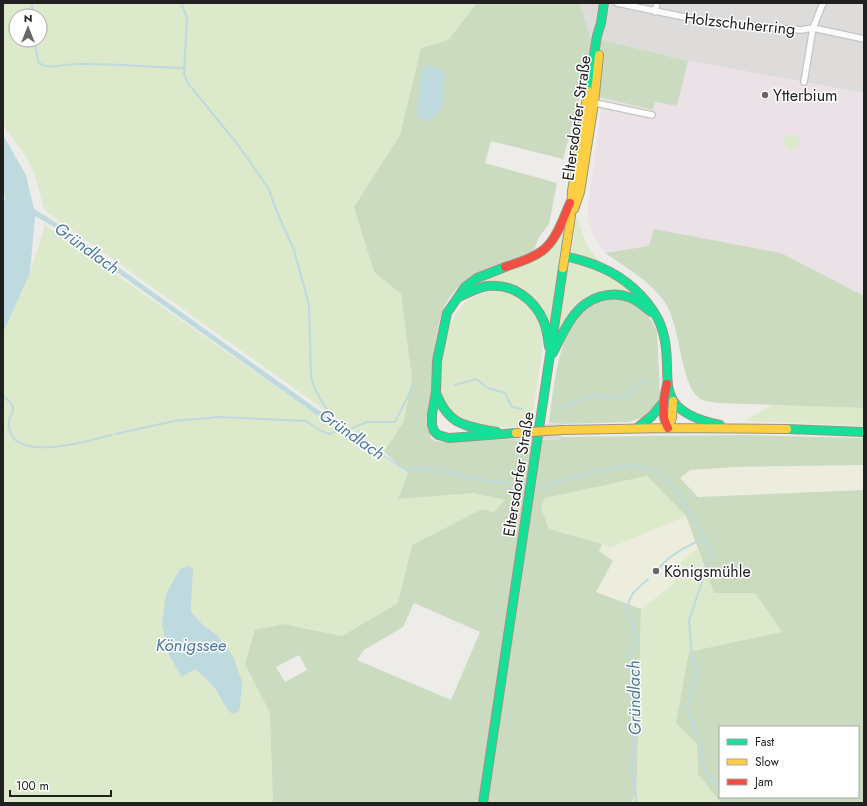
<svg xmlns="http://www.w3.org/2000/svg" width="867" height="806" font-family="Jost,sans-serif">
	<rect width="100%" height="100%" fill="#eeece9"/>
	<!-- residential -->
	<path fill="#dddcda" d="M580,3H864V93L688,61L590,37Z"/>
	<!-- industrial -->
	<path fill="#ebe2e8" d="M688,61L864,93V296L781,253L654,229L650,246L605,253L593,236L588,220V204L603,98L653,110L655,102L677,106Z"/>
	<!-- farmland -->
	<path fill="#ededdd" d="M864,465V490L698,497L680,478L690,470L735,467Z
		M686,516L697,549L679,564L674,584L641,609L596,592L613,561L599,551L602,544L611,548Z"/>
	<!-- grass -->
	<path fill="#dce9ca" fill-rule="evenodd" d="M3,3H477L448,40L421,48L400,135L354,207L374,272L401,294L412,378L404,421L384,452L44,210L35,175L25,155L3,125ZM16,16H40V40H16Z
		M784 142a8 8 0 1 1 16 0a8 8 0 1 1-16 0Z
		M578,216C581,235 588,250 602,264L577,257L572,251L575,223Z
		M566,217L550,326C543,309 529,285 508,284C498,283 485,286 474,287V285C495,273 523,270 543,254C549,249 561,226 566,217Z
		M45,225L328,423L408,473L398,498L473,493L505,500L494,512L482,509L412,545L398,603L342,636L283,624L245,664L270,713L273,803H3V333L30,273ZM193,569L191,612L203,625L218,636L228,710C218,693 210,682 195,669L182,677Z
		M569,263C593,263 613,278 631,292L630,293C593,285 573,300 559,333V328Z
		M494,291L513,293L523,299L534,311L540,325L542,337V353L531,424L517,425L516,427C495,427 465,429 449,412C438,400 439,384 441,369C444,333 453,295 494,291Z
		M772,405L864,408V426L745,421Z
		M647,476L686,516L610,548L602,544L549,529L541,508L545,498Z
		M697,549L714,593H755L783,633L676,723L697,744L698,774L721,803H631L636,794L637,776L641,609L674,584L679,564Z"/>
	<!-- forest -->
	<path fill="#cbdbc0" fill-rule="evenodd" d="M477,3H580L590,37L688,61L677,106L655,102L653,110L581,93L563,159L491,141L485,163L557,183L549,224L539,237L534,250C513,261 486,265 467,280C456,288 446,300 442,313C435,334 434,356 433,377C431,397 427,418 431,438L435,441L442,442L515,439V441L561,439V437L745,435L864,438V465L735,467L690,470L680,478L698,497L864,490V803H721L698,774L697,744L676,723L689,652L782,632L755,593H714L686,516L647,476L545,498L541,508L549,529L602,544L599,551L613,561L596,592L641,609L637,776L636,794L631,803H273L270,713L245,664L255,630L283,624L342,636L398,603L412,545L482,509L494,512L505,500L473,493L398,499L408,473L384,452L404,421L412,378L401,294L374,272L354,207L400,135L421,48L448,40ZM414,603L480,632L451,700L357,660L364,650L403,627ZM299,655L307,670L285,682L276,667ZM720,727H858V797H720Z
		M654,229L781,253L864,296V408L716,403C711,402 703,401 699,398C680,384 681,324 664,301C649,280 625,267 605,253L649,246Z
		M614,298L626,300L635,305L643,310L652,321L657,332L660,395L655,407L644,417L629,422L563,424V423H549C554,389 558,324 590,304C597,300 606,299 614,298Z"/>
	<!-- water -->
	<path fill="#bedadf" d="M427,64L445,73L442,107L431,121L417,117L421,73Z
		M3,135L26,175L34,209L55,222L331,419L328,423L52,226L35,216L30,273L3,333V208L5,197L3,192Z
		M188,566L193,569L191,612L203,625L218,636L234,658L242,682L240,708L238,712L232,714C225,707 221,698 216,690C210,682 202,675 195,669L182,677L168,653L162,624L166,594L180,569Z"/>
	<!-- pier -->
	<path fill="#dddcdb" d="M563,423L561,439L514,441L517,425Z"/>
	<g fill="none" stroke-linecap="round" stroke-linejoin="round">
		<!-- stream -->
		<path stroke="#bedadf" stroke-width="2" d="M32,3L33,16
			M181,3L187,18L184,73L187,82L238,145L269,189L274,205L294,250L309,305L311,377C315,394 327,409 337,424
			M35,40L38,62C45,70 67,64 77,64C112,63 147,67 182,68L184,69
			M455,385L476,379L488,388L505,393L512,407L522,409
			M3,396C24,413 6,410 9,428C15,463 89,441 111,435
			M558,408L594,395L615,399L626,396L636,384L648,383
			M328,419L401,467L408,470L413,468L452,472L468,478L528,486
			M345,431L367,422H395L413,386L415,387
			M116,434L174,421L219,417L306,421L321,431L329,434L336,431L341,428
			M533,487C543,488 549,484 559,481C566,479 573,478 580,476C598,471 618,464 637,466C675,469 696,524 712,553L689,620L692,658L696,673L687,710L701,743L704,770L720,788
			M660,567C672,553 688,546 704,538
			M728,797L734,803
			M635,803L636,798L633,775L635,699L630,660L637,641L635,630L627,609L630,599L633,593L648,579"/>
		<defs>
			<path id="street" d="M617,3L708,22L801,30L813,28L864,39
				M655,12L657,3
				M804,82L813,28L823,3
				M591,102L652,115"/>
			<path id="fast" d="M588,91L597,36L601,23L604,3
				M565,256C577,259 589,262 600,267C624,277 646,296 658,319C682,370 640,408 720,425
				M505,267L477,278L465,287L447,313L437,361L436,392L432,414V425L434,431L438,435L449,438L516,433
				M459,297C468,293 478,287 488,286C513,283 535,300 544,322C547,330 548,339 549,347
				M553,353C559,340 565,327 574,315C587,298 610,289 631,298C638,301 645,307 651,312
				M436,393C449,426 465,426 497,432
				M637,428L652,416L664,401
				M787,429L864,432
				M483,803L563,268"/>
			<path id="slow" d="M574,209L580,192L594,103L599,55
				M563,268L571,216L572,191L588,91
				M668,428L672,418L673,401
				M562,430L668,428L787,429"/>
			<path id="jam" d="M505,267C517,263 531,259 542,251C556,241 563,219 570,203
				M667,384C664,399 660,414 668,428"/>
		</defs>
		<!-- street casing -->
		<use href="#street" stroke="#c5c4c3" stroke-width="8"/>
		<!-- fast casing -->
		<use href="#fast" stroke="#979782" stroke-width="10"/>
		<!-- slow casing -->
		<use href="#slow" stroke="#979782" stroke-width="10"/>
		<!-- jam casing -->
		<use href="#jam" stroke="#979782" stroke-width="10"/>
		<!-- street -->
		<use href="#street" stroke="#fcfcfc" stroke-width="5.5"/>
		<!-- fast -->
		<use href="#fast" stroke="#16e098" stroke-width="8"/>
		<!-- slow -->
		<use href="#slow" stroke="#ffcf43" stroke-width="8"/>
		<!-- jam -->
		<use href="#jam" stroke="#f24e42" stroke-width="8"/>
		<defs>
			<path id="slow-bridge" d="M516,433L562,430"/>
		</defs>
		<!-- slow-bridge casing -->
		<use href="#slow-bridge" stroke="#979782" stroke-width="10" stroke-linecap="butt"/>
		<!-- slow-bridge -->
		<use href="#slow-bridge" stroke="#ffcf43" stroke-width="8"/>
	</g>
	<!-- markers -->
	<g fill="#686766" stroke="#fff" stroke-width="1.5">
		<circle cx="765" cy="95" r="4"/>
		<circle cx="656" cy="571" r="4"/>
	</g>
	<g text-anchor="middle" stroke-width="3" stroke-linejoin="round" paint-order="stroke">
		<!-- street labels -->
		<g font-size="16" fill="#202020" stroke="#fff">
			<text transform="translate(740 23) rotate(6)" y="6">Holzschuherring</text>
			<text transform="translate(576 118) rotate(-82)" y="6">Eltersdorfer Straße</text>
			<text transform="translate(518 474) rotate(-81)" y="6">Eltersdorfer Straße</text>
		</g>
		<!-- poi labels -->
		<g font-size="16" fill="#202020" stroke="#fff" text-anchor="start">
			<text x="773" y="101">Ytterbium</text>
			<text x="664" y="577">Königsmühle</text>
		</g>
		<!-- water labels -->
		<g font-size="17" font-style="italic" fill="#4b789c" stroke="#fff">
			<text transform="translate(87 248) rotate(36)" y="6">Gründlach</text>
			<text transform="translate(352 434) rotate(35)" y="6">Gründlach</text>
			<text x="191" y="651">Königssee</text>
			<text transform="translate(634 698) rotate(-91)" y="6">Gründlach</text>
		</g>
	</g>
	<!-- border -->
	<rect width="867" height="806" fill="none" stroke="#202020" stroke-width="8"/>
	<!-- legend -->
	<rect x="719" y="726" width="140" height="72" fill="#ffffff" stroke="#a6a6a6"/>
	<rect x="727" y="739" width="20" height="6" fill="#16e098" stroke="#a6a6a6"/>
	<text x="755" y="746" font-size="12" fill="#202020">Fast</text>
	<rect x="727" y="759" width="20" height="6" fill="#ffcf43" stroke="#a6a6a6"/>
	<text x="755" y="766" font-size="12" fill="#202020">Slow</text>
	<rect x="727" y="779" width="20" height="6" fill="#f24e42" stroke="#a6a6a6"/>
	<text x="755" y="786" font-size="12" fill="#202020">Jam</text>
	<!-- north arrow -->
	<g transform="translate(28 28)"><circle r="19" fill="#ffffff" stroke="#a6a6a6"/>
	<path d="M0-3L7 15L0 10L-7 15Z" fill="#686766"/>
	<text y="-6" font-size="11" font-weight="bold" text-anchor="middle" fill="#202020">N</text>
	</g>
	<!-- scale -->
	<path d="M10 790v6h101v-6" fill="none" stroke="#202020" stroke-width="2"/>
	<text x="16" y="790" font-size="12" fill="#202020" stroke="#ffffff" stroke-width="3" paint-order="stroke">100 m</text>
</svg>
